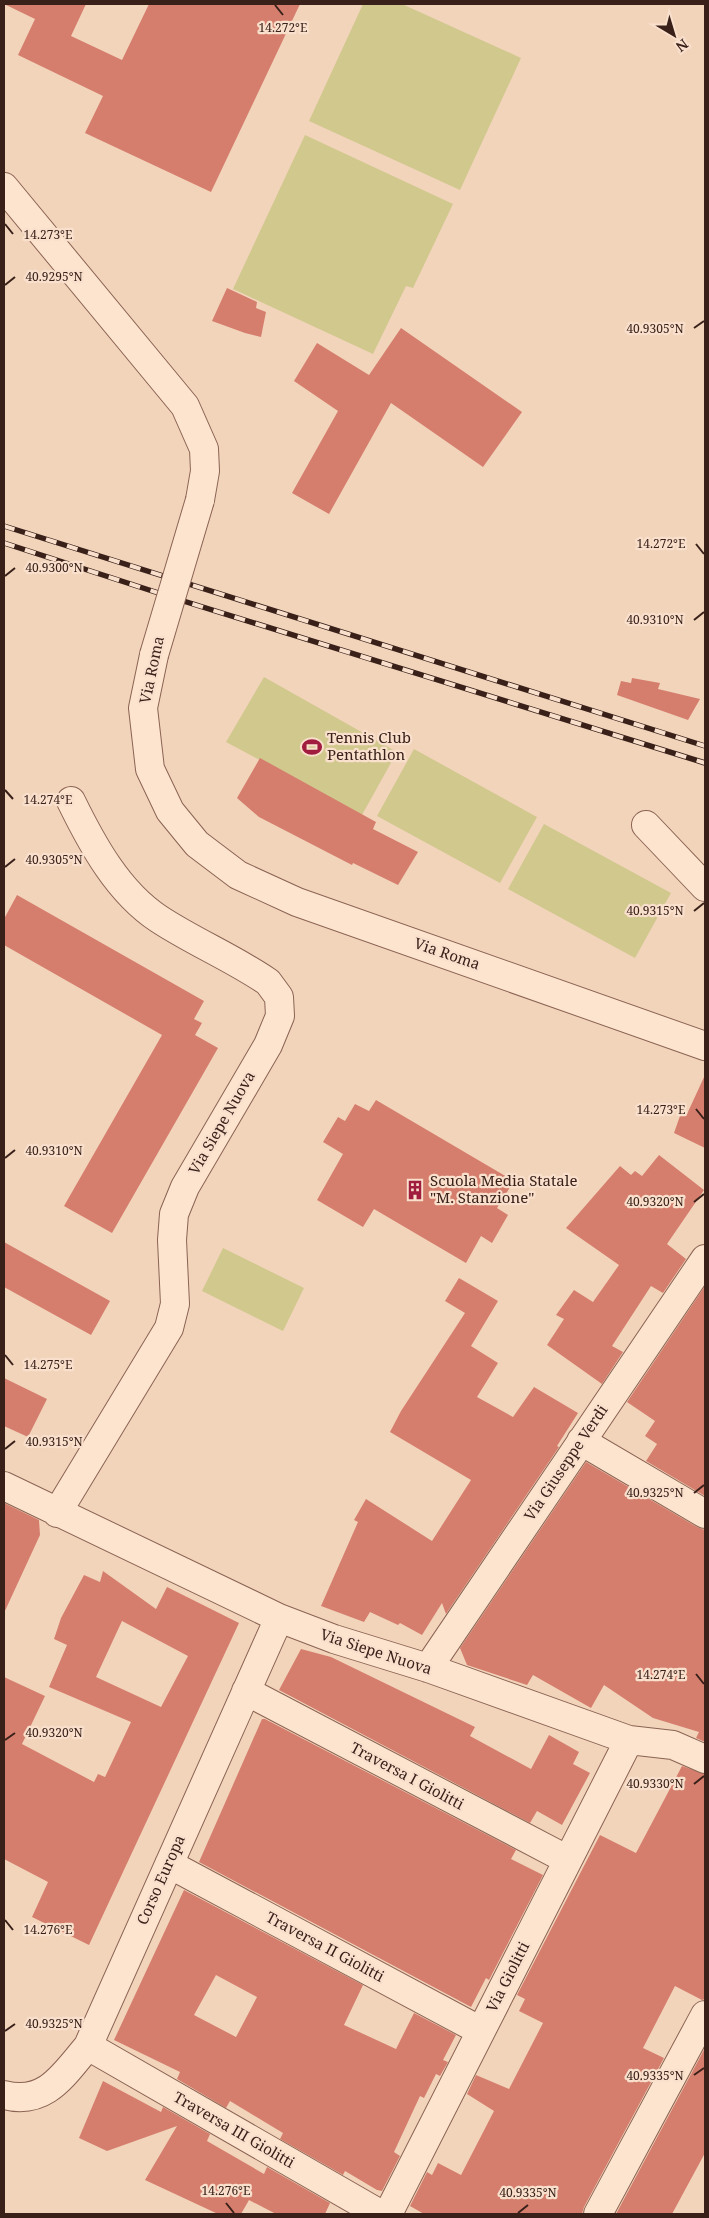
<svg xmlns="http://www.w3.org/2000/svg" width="709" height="2218" font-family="'Noto Serif',serif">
	<rect width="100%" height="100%" fill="#f2d4bb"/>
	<!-- green -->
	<path fill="#d1c88e" d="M363,4H402L521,58L460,190L309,121Z
		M305,135L453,204L413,288L406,286L373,354L233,289Z
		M264,677L397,752L362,815L226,742Z
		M414,749L537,817L500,883L377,816Z
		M544,824L671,893L635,958L508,889Z
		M223,1248L304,1288L283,1331L202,1291Z"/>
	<!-- building -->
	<path fill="#d57e6d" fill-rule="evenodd" d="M4,4H86L71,36L122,60L149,4H300L211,192L85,133L103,96L18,55L35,19Z
		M227,288L257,302L256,308L266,312L261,337L245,333L212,321Z
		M401,328L522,412L483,467L391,403L329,514L292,493L338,411L294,381L317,343L369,375Z
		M632,678L660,683L658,689L700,699L688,720L617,695L621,681L631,683Z
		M260,758L376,822L373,829L418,852L398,885L353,863L352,865L259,817L237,798Z
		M17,895L204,1001L194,1019L202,1023L195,1035L218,1048L112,1233L64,1206L162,1035L4,945V919Z
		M705,1075V1148L674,1133L681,1113L687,1114Z
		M376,1100L514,1181L497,1208L508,1215L492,1243L481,1236L466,1263L374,1209L363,1227L317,1200L343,1154L323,1142L338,1117L345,1121L355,1104L369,1111Z
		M659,1155L704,1190L667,1244L686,1259L663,1293L651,1286L612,1346L623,1352L602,1384L547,1345L564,1319L556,1315L574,1290L593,1302L619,1265L566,1228L620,1166L631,1175L635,1171L642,1176Z
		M4,1242L110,1301L91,1335L4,1287Z
		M459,1278L498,1301L471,1346L498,1363L477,1397L513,1417L534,1387L578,1413L557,1446L559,1447L446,1614L442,1603L422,1635L400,1623L398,1625L370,1612L364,1622L321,1606L358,1522L354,1520L366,1499L432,1541L471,1480L390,1432L401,1411L465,1313L445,1301Z
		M705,1286V1496L646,1461L657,1444L645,1436L655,1421L627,1402Z
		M4,1378L47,1399L28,1437L4,1426Z
		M586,1462L697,1527L705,1530V1742L696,1738L699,1732L653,1718L604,1685L591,1708L533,1675L527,1685L467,1665L460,1648Z
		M4,1503L39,1520L40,1535L4,1613Z
		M103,1571L156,1609L167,1587L239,1623L89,1945L32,1917L48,1882L4,1859V1677L45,1696L22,1744L94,1782L98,1774L105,1777L131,1722L49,1687L67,1645L54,1639L61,1618L84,1575L100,1582ZM122,1621L188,1656L161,1707L96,1677Z
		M301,1649L331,1657L475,1727L470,1736L531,1769L549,1735L579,1752L573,1764L590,1773L562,1825L537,1811L530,1823L279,1690Z
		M262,1719H265L516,1850L511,1859L543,1875L489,1980L486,1978L471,2007L199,1862Z
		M682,1766L705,1774V1999L702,2000L675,1986L643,2048L664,2058L584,2207L582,2214H424L410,2206L427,2172L432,2175L438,2163L461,2175L494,2111L467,2094L476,2075L509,2089L543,2023L519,2011L525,1999L517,1995L600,1835L636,1853Z
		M184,1890L363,1985L344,2025L396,2049L414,2013L456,2035L443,2060L448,2062L440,2076L436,2074L424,2098L420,2096L394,2152L400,2156L382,2191L377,2190L345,2171L343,2175L280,2139L283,2133L230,2101L226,2108L177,2079L180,2072L114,2040ZM216,1975L257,1997L236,2037L194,2015Z
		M705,2048V2153L672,2214H616Z
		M103,2081L161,2112L163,2107L210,2134L207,2141L264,2174L267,2167L330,2203L325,2214H276L249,2200L241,2214H218L145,2180L177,2126L107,2151L79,2138Z"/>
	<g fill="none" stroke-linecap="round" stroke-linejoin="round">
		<defs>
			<path id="minor" d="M646,825L705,887
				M581,1441L705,1514
				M4,1486L279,1618L334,1639L428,1668L629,1740L673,1745L705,1759
				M57,1513L169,1328L175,1304L172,1240L174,1214L185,1187L268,1045L280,1016L279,997L268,982C233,958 194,942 159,919C118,892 92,844 71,801
				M428,1668L705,1259
				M246,1691L568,1860
				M169,1864L481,2031
				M88,2046L380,2214
				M4,2095C46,2106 64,2074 88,2046L279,1618
				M388,2214L629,1740
				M598,2214L705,2015"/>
			<path id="tertiary" d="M4,187L185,406L204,449L205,471L200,500
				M154,655L143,708L150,769L170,811L197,844L238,875L297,902L705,1046"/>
		</defs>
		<!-- minor casing -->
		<use href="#minor" stroke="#8b6353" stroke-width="30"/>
		<!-- tertiary casing -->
		<use href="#tertiary" stroke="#8b6353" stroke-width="30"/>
		<!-- minor -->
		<use href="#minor" stroke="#fce4cf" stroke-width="28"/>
		<!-- tertiary -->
		<use href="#tertiary" stroke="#fce4cf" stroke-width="28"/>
		<defs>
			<path id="rail" d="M4,526L705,746
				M4,543L177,599L705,763"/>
		</defs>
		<!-- rail casing -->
		<use href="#rail" stroke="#39211a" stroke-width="5.5"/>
		<!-- rail -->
		<use href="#rail" stroke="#f9e0cc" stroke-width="4" stroke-dasharray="11" stroke-linecap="butt"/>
		<defs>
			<path id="tertiary-bridge" d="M154,655L200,500"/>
		</defs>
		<!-- tertiary-bridge casing -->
		<use href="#tertiary-bridge" stroke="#8b6353" stroke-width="30" stroke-linecap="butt"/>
		<!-- tertiary-bridge -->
		<use href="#tertiary-bridge" stroke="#fce4cf" stroke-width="28"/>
	</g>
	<!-- ticks -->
	<path fill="none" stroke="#39211a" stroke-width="2" d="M275,5L283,15M5,224L13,234M5,285L15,277M694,328L704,321M696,544L704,554M5,576L15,568M694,620L704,612M5,790L13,799M5,867L15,859M694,911L704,903M696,1109L704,1119M5,1158L15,1150M694,1202L704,1194M5,1355L13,1365M5,1449L15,1441M694,1493L704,1485M696,1674L704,1684M5,1740L15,1733M694,1784L704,1776M5,1920L13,1930M5,2031L15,2024M694,2075L704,2068M226,2203L234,2213M518,2213L528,2205"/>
	<!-- icons -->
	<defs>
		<symbol id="stadium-bare" viewBox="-9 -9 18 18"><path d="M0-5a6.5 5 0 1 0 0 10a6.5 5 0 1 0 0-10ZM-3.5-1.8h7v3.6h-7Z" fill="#a01d3f" stroke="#f9e0cc" stroke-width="2.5" paint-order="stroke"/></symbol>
		<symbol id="building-bare" viewBox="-9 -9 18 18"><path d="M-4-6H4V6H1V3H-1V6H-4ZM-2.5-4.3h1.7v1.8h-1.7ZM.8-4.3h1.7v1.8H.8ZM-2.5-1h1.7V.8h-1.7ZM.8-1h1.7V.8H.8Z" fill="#a01d3f" stroke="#f9e0cc" stroke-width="2.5" paint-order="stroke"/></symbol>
	</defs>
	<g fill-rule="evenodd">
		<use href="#stadium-bare" x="298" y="733" width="28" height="28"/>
		<use href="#building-bare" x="401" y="1176" width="28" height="28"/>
	</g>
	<g text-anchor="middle" stroke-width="4.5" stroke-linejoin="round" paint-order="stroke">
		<!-- street labels -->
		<g font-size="15" fill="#39211a" stroke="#f9e0cc">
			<text transform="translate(152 670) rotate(-78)" y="5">Via Roma</text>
			<text transform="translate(447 954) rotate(19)" y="5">Via Roma</text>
			<text transform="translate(222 1123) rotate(-60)" y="5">Via Siepe Nuova</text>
			<text transform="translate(566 1463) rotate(-56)" y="5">Via Giuseppe Verdi</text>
			<text transform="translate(376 1652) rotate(18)" y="5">Via Siepe Nuova</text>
			<text transform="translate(407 1776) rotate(28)" y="5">Traversa I Giolitti</text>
			<text transform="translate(161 1880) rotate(-66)" y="5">Corso Europa</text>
			<text transform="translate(325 1947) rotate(28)" y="5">Traversa II Giolitti</text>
			<text transform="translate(508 1977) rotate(-63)" y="5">Via Giolitti</text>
			<text transform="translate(234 2130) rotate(30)" y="5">Traversa III Giolitti</text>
		</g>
		<!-- poi labels -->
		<g font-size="15" fill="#39211a" stroke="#f9e0cc" text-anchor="start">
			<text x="327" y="743">Tennis Club<tspan x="327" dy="17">Pentathlon</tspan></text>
			<text x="430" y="1186">Scuola Media Statale<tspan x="430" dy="17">"M. Stanzione"</tspan></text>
		</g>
	</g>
	<g font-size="12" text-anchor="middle" fill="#39211a" stroke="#f9e0cc" stroke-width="4.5" stroke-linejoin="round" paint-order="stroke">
		<text x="283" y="32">14.272°E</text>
		<text x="48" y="239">14.273°E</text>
		<text x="54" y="281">40.9295°N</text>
		<text x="655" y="333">40.9305°N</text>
		<text x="661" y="548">14.272°E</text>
		<text x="54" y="572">40.9300°N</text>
		<text x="655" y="624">40.9310°N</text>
		<text x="48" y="804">14.274°E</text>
		<text x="54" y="864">40.9305°N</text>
		<text x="655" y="915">40.9315°N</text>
		<text x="661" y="1114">14.273°E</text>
		<text x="54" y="1155">40.9310°N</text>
		<text x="655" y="1206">40.9320°N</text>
		<text x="48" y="1369">14.275°E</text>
		<text x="54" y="1446">40.9315°N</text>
		<text x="655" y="1497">40.9325°N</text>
		<text x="661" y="1679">14.274°E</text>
		<text x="54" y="1737">40.9320°N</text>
		<text x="655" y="1788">40.9330°N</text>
		<text x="48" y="1934">14.276°E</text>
		<text x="54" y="2028">40.9325°N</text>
		<text x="655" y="2080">40.9335°N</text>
		<text x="226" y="2195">14.276°E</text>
		<text x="528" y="2197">40.9335°N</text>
	</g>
	<!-- border -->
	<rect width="709" height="2218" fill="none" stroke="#39211a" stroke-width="10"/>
	<!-- north arrow -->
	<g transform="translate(674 35) rotate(142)" stroke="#f9e0cc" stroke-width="4" paint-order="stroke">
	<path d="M0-4L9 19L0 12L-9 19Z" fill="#39211a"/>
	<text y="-8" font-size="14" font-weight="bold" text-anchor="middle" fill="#39211a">N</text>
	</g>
</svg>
